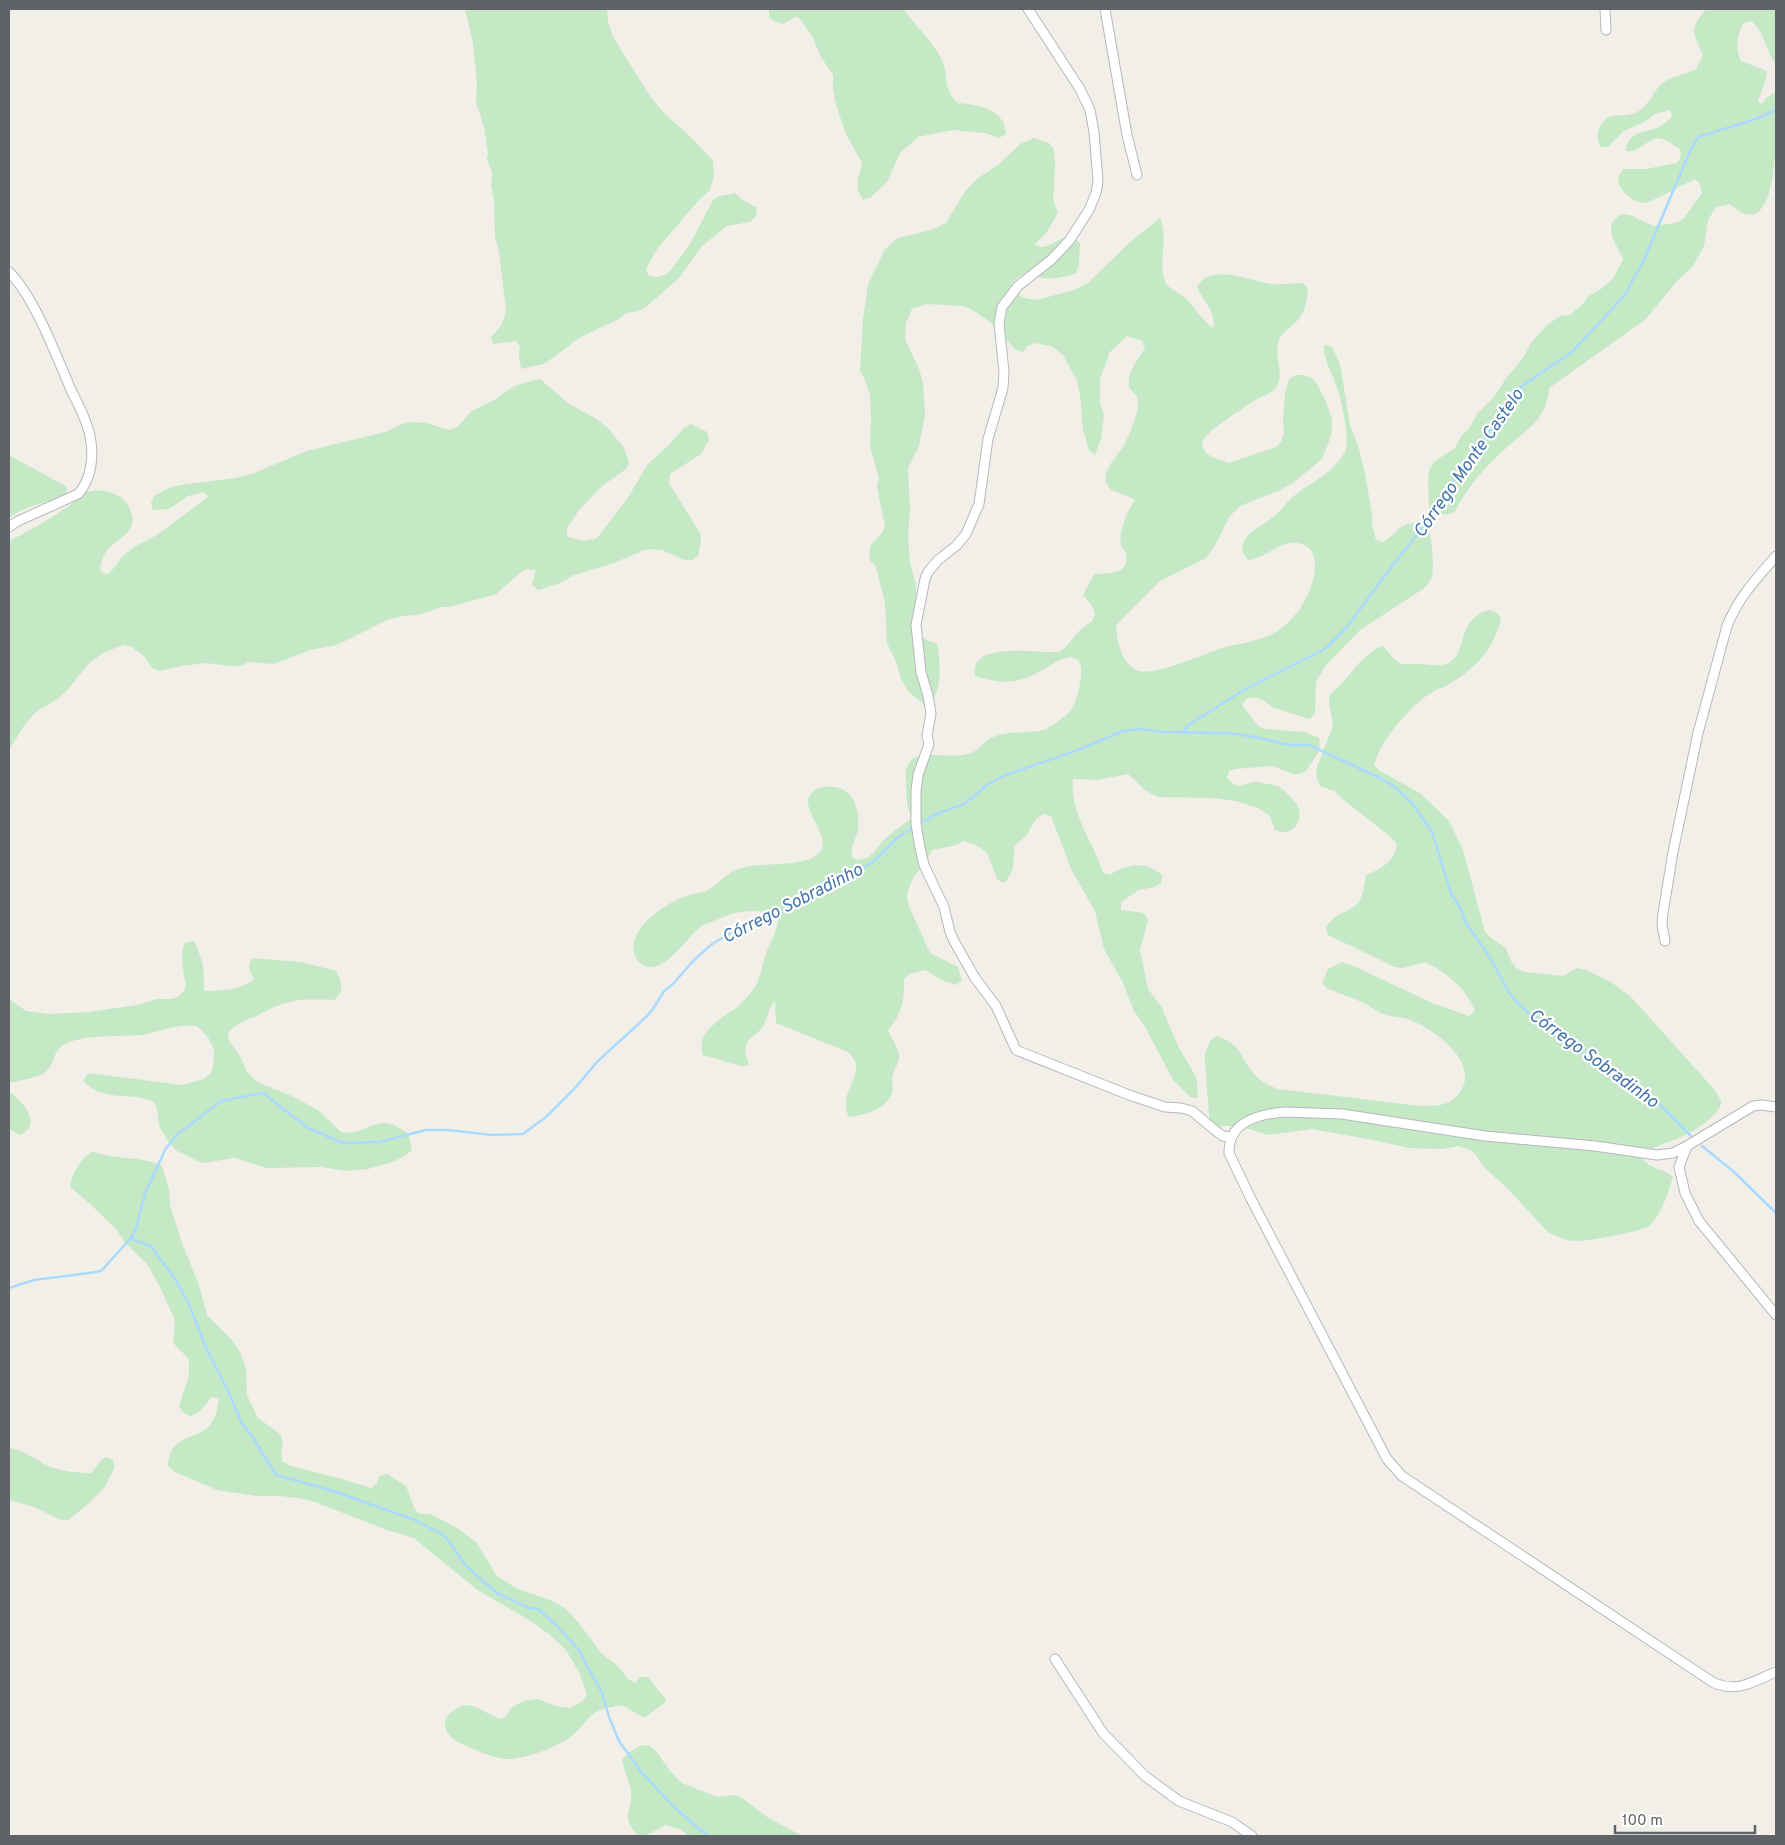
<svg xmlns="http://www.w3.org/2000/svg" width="1785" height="1845" font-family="Overpass,sans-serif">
	<rect width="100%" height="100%" fill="#f1efe8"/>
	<!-- green -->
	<path fill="#c5e8c5" d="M465,9H607L608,21L613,37L650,96L662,111L694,140L713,161L714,176L710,190L699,200L657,249L646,269L649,276L658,277L666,274L671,270L690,244L713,200L719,196L735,193L741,199L757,208L756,216L750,222L727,226L702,246L679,278L646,307L638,311L626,313L619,319L587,334L574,341L569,346L544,364L521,369L519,354L520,347L516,341L493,344L491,337L501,326L506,311L499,251L495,237L494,201L491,186L492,172L487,160L488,153L484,127L476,103L477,85L473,43Z
		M771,9H904C915,26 931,39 941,58C950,75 941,88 958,103C978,104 1006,110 1006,134L999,138L985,133L953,130L918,137L900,153L887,182L870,198L863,200C854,187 859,178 862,163L846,134L836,105L833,89V75L821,57L813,38L802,21L796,16L783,24L776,22L769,18V10Z
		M1706,9H1776V64C1765,51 1765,31 1751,21L1743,23C1737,35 1735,48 1741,61L1767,71L1766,79L1758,101L1762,104L1766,98L1776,92C1776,115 1783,254 1730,204L1716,207L1708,220L1704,246L1693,266L1676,282L1646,319L1549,388C1547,421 1526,429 1505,449C1485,467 1466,488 1455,512C1442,518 1441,512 1429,510L1428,476L1430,468L1435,461L1455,448L1462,435L1468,430L1477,414L1493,398L1507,377L1523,358L1531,343L1547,325L1560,316L1570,315L1583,304L1587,297L1601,289L1613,279L1623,259C1616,242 1601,228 1621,214L1630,215L1653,226L1676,223L1683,219L1702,193L1700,184L1695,179L1647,203C1633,203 1624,194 1618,183L1619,176L1623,169H1646L1677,163L1681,156L1680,149C1654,131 1657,138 1634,151H1626C1627,131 1645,133 1659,127C1664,125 1668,120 1672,117L1670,110L1657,113L1644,122L1624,131L1608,147H1601C1597,141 1597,136 1599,129C1608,107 1624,121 1639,111C1650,104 1653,90 1664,82C1673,76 1686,74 1696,69L1703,55C1693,34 1689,29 1706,9Z
		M1034,138L1049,143L1054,149L1055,166L1053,200L1058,213L1046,233L1034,245C1037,245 1039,247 1042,247C1057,246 1062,229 1080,243L1079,265L1076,273C1067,277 1054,279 1043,278C1027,276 1023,269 1011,285L1021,297L1029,299L1037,300L1074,290L1089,282L1129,243L1160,218C1168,237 1160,256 1163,275C1164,279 1165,282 1168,286C1172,290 1179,293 1184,297C1195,307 1201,319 1213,328C1217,312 1203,301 1197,287C1210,262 1250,281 1272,284C1283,285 1292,283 1303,283L1308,289C1307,300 1305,313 1297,321C1290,329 1280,332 1278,344C1274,358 1286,375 1275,389C1272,393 1264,395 1259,398C1247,405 1210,429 1204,439C1202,441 1202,444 1202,447L1206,453L1212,457L1229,463L1276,447L1281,442L1284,434L1283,419L1285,394L1289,379L1296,375H1304L1312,378L1318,386L1326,402L1332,419V427L1331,436L1322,459L1293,483L1280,490L1240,506L1230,516L1215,545L1206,558L1160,581L1121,620L1116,626C1117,641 1121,662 1136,670C1151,678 1202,655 1219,649C1236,644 1258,642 1274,633C1284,628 1295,616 1301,607C1312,591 1328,547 1297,543C1280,540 1265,559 1248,560C1243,554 1240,548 1245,540C1250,530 1263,525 1272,518C1282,511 1288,499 1299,492C1320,477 1330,475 1345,452C1351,442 1341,397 1336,385C1332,372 1323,359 1324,345L1332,347L1340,364L1350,425L1359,449L1365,474L1372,514V525L1376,540L1383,542C1401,531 1397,522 1422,523C1423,524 1427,527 1428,528C1432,536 1434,568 1432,576C1431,582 1427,585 1423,589L1360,630L1327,664L1316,681L1315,713L1310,719L1274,708L1261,699L1253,697L1246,699L1242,705L1258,726L1265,729L1305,732L1319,738L1320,750L1306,771L1300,774H1293L1272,766L1235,769L1229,771L1227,778C1239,791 1241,784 1255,782C1260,782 1265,784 1270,784C1272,785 1276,785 1278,786C1283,789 1294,799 1297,805C1305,819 1294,838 1275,830L1270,816L1258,808L1236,801L1213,798L1158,797L1145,790L1128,774L1097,780L1073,779C1069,814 1094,842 1103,873L1110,875C1127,863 1146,861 1162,875L1161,883L1154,887L1139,890L1121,902V910L1144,913L1148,920L1140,950L1148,989L1162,1008L1178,1046L1195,1075L1197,1082L1198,1098L1190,1097L1173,1080L1144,1025L1134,1011L1123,983L1104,949L1095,911L1071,869L1051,816L1044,814L1037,818L1025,837L1014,846L1013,869L1005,883L998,880C987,858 993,849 964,841L956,845L932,850L924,865L914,876L908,890L907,899L910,909L930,953L958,967L962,981L955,985L940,979L925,970L910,974L904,979C905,998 901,1016 888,1030C891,1038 898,1047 899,1055C900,1062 895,1068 893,1074C891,1080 894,1087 892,1093C886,1110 864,1115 849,1117C838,1096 858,1082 856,1065C856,1060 851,1056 848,1052L776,1023L775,1001C767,1009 768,1021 761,1029C756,1036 748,1037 746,1046C744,1053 747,1059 749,1065L741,1066L703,1055C695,1033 720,1019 736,1008C741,1004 747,997 752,991C761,980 762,964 767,951C771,940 778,931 778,918C759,906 735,911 716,920C712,922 707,923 702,926C687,936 665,976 643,965C639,962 635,958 634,953C628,928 666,903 686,896C693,894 701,893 708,890C716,886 721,878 729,874C742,865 761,865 777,864C790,863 815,863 822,849C827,837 809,816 808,803C807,783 847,779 855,804C858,811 859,822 858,830C855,842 849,846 853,859C872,863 875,847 887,837C895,830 904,824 912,818C906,808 907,796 906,784C902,736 948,765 973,752C980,749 984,741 991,738C1007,730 1027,734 1044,730C1052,726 1065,717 1070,711C1077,703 1086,669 1078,660C1078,660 1072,657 1071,657C1060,658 1055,663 1046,668C1018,684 1007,685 975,676C968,642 1032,652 1051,652H1059L1065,648L1079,631L1092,621L1095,614L1092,606L1083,595L1094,574C1108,573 1130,575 1126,554C1125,550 1121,547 1121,544C1118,532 1128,509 1135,500C1128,494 1113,494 1108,486C1099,472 1118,456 1124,445C1129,436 1140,410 1138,400C1137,395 1133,392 1129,388C1127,373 1137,360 1145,348L1142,341L1127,336L1109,353L1107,361L1100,378V402L1104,416L1101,439L1095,455L1089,450L1083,429L1080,395L1077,381L1063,355L1051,346L1034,343L1027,346L1023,352L1016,350L990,322L971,309L963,306L926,304L912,309L906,323L905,339L919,369L923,383L925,415L919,446L908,468L910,510L908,535L910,562L916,585V611L922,638L937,644C941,663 942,691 929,706L921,702L909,692L901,679L897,664L887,643L885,603L876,567L870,560L869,553L871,545L882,533L885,526L877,487L879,478L870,447L871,418L870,395L864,378L860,371L863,319L868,284L885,249L898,238L931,230L946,223L966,190L978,178L998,165L1020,144Z
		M540,379L569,404L595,418L609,429L624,448L629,462L626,469L602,486L579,510L567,528V536C577,541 586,542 597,538L627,499L648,464L667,447L684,428L691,424L707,432L709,440L701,454L670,474L669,483L700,533L701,541L698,556L692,560H684L662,550L647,549L611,564L574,575L560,583L538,590L532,585L536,570L527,569L520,573L496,594L450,607H441L419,615L404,616L389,619L337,645L310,650L274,664L248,662L241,666H231L206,663L182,666L159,671L152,668L144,656L132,647L125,645L118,647L103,653L89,663L70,687L58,699L37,711L25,724L9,750V541C28,532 51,518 69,506C75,501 80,495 87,492C98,488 119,492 126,502C130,508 134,517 132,524C126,543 103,540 100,570L107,575L113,569L122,557L134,547L157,535L208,497L204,492L188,496L169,509L153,510L151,503L154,496L169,488L180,485L236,478L254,473L307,451L385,432L407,422L426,423L449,430L457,427L472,411L494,400L513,387L520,384Z
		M9,455L67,487L66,495C47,504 25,505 9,518Z
		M1488,610L1496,612L1501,618C1495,647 1476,668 1451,683C1446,687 1439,688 1434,691C1411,704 1381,740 1374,765L1380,771L1420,793L1449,821L1463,850L1485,932L1491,938L1505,947L1511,961L1516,968L1525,972L1563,976L1577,968L1586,970L1611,982L1631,997L1713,1088C1715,1092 1720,1097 1721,1102C1722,1112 1698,1129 1689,1133C1673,1142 1655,1144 1641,1157C1649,1169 1663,1168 1673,1177C1668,1192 1662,1215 1649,1226C1641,1232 1584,1242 1573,1241C1564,1240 1556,1236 1548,1232L1508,1189L1484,1167L1476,1155L1471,1150L1464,1148L1458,1146L1443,1149L1409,1148L1373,1140L1312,1129L1268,1135L1239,1126H1218L1211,1121L1209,1115L1205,1062V1053L1211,1040L1217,1036C1245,1046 1239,1059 1256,1076C1261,1082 1269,1085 1277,1089C1311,1093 1345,1097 1379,1101C1399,1103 1421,1108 1440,1105C1451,1103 1458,1097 1463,1087C1475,1058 1432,1028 1408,1019C1401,1017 1393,1017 1386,1015C1379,1013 1373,1008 1366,1004C1353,998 1340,994 1327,988L1322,983L1328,969L1342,962L1358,968L1432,1003L1469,1016L1475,1011C1466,988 1446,972 1425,962L1403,968L1395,967L1328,935L1326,928C1336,910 1349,914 1358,903C1364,895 1364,885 1366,875C1381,869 1394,862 1397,845L1392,838L1345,801L1334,791L1320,786L1316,775L1317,767L1333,726L1329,702L1330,694C1349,681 1359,655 1382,646C1389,651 1392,659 1399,663C1405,666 1415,663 1422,664C1431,665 1440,667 1449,663C1467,653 1457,619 1488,610Z
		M194,941C204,963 204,968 204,991C219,991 243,990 254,979C249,971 247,966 252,958L301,962L336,971C342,982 345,992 334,1000C303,999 290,998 262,1013C249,1021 240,1019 229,1032L228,1039L241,1058L247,1072L257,1082L292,1096L318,1110L341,1132C370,1137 377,1107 409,1135L412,1150L406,1155L392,1162L368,1169L346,1171L321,1167L267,1168L235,1158L202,1163L177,1151L170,1144L159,1126L157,1108L154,1102C127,1090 107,1104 83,1081L88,1073L182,1085L204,1079L210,1074L213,1067L214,1050L208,1037L197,1026C176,1023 161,1032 141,1035C119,1037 85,1034 65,1044C52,1052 55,1063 46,1072C40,1077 18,1081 9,1083V1089V999L26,1011L49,1014L89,1012L138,1005L157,999H172L179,996L184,991L186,984L184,976L182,959V951L185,943Z
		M9,1091C22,1102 44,1123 20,1135L9,1129Z
		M93,1151C115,1161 140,1155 162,1166L169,1189L170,1205L182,1243L199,1285L207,1315L232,1340L240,1352L246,1368L247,1395L258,1418L280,1434L283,1441L281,1455L283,1462L291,1466L342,1479L371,1488L377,1483L379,1476L387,1474L406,1486L415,1510L420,1514H431L457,1528L476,1542L497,1576L516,1588L552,1601L566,1609L578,1622L602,1654L617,1665L628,1679L635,1683L640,1677H648L667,1701L644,1718L622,1705C615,1707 606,1707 600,1710C587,1716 582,1728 572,1736C559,1746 524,1760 507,1759C495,1758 482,1753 471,1748C464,1745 456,1742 451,1737C442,1728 443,1718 453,1711C472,1696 482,1714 502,1719L507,1715L511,1708L523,1701L538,1699L555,1706L570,1708L583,1701L587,1694L579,1672L566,1650L549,1634L529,1620L476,1589L414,1538L387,1530L312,1501L297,1498L281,1496H256L217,1490L175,1472L168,1466C170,1431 200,1442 212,1422C216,1416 218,1407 219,1399L212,1397L198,1413L190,1416L183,1412L179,1406L189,1375V1359L173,1343L175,1320L159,1285L147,1264L126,1244L117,1230L89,1203L70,1187C72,1173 81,1158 93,1151Z
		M9,1448C23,1450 32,1457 44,1464C57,1471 77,1473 91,1473C97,1467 99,1461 106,1457L113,1460L115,1467L104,1488L87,1505L68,1520H61L34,1507L9,1500Z
		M642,1745L650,1746L656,1751L670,1771L682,1783L717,1797L733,1795L741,1797L767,1817L802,1836H689L681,1830L666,1825L647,1835H638C618,1815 634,1811 631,1791C629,1780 624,1771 622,1760L629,1752Z"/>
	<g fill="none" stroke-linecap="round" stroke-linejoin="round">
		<!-- stream -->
		<path stroke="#aadaff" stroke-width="2.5" d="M1183,732L1187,726L1244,690L1323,650L1329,645L1346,628L1392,566L1436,511L1463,464L1473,454L1497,421L1522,386L1572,352L1624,296L1644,260L1690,151L1698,137L1756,119L1776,110
			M918,824L939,813L964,804L987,785L1003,776L1078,750L1123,731L1140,729L1164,732L1228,733L1261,738L1287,745H1309L1380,778L1395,787L1412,803L1432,832L1451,893L1461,909L1465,921L1489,956L1508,991L1519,1005L1552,1030L1561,1039L1631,1082L1652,1097L1694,1139
			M1702,1146L1733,1171L1776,1213
			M131,1239L151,1246L175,1279L188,1302L207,1350L229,1393L242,1424L252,1436L276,1475L330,1490L415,1520L443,1535L449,1541L466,1566L497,1593L529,1608L538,1609L556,1625L578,1649L602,1693L609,1717L619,1741L642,1773L675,1808L708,1836
			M9,1288L34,1280L97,1272L102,1270L130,1239L136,1229L145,1193L150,1183L166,1148L178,1134L221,1101L263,1093L308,1128L343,1143L379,1142L426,1130H448L492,1135L523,1134L546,1117L574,1089L597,1062L647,1016L653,1009L664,991L673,984L693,961L712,944L743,926L791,908L813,896L836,881L853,874L873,862L898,837L913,827"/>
		<defs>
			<path id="street" d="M1028,9L1080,89L1090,110L1094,132L1098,181L1096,193L1089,210L1069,241L1051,260L1018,286L1002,307L999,323L1004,372L1003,388L988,439L979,504L966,534L956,546L938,560L928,572L925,579L916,625L921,672L928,696L931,713L927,736L929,744L918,775L916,791V824L920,848L924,865L944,907L950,932L954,941L975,978L996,1006L1016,1050L1129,1095L1165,1107L1181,1108L1192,1111L1216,1131L1223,1136L1230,1137
				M1105,9L1127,135L1137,175
				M1605,9L1606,30
				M9,272C35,298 56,355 71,390C78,404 87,420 90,436C94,455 92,479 78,494L18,521L9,527
				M1665,941L1662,925L1663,913L1673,852L1698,733L1727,626C1738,598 1757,578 1776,556
				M1776,1107L1761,1105L1753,1106L1687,1146L1673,1153L1657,1155L1595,1146L1485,1136L1342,1114L1285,1112C1259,1114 1228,1121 1229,1153L1251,1199L1387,1459L1402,1476L1714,1683C1739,1693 1753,1681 1776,1672
				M1687,1146L1679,1167L1685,1193L1699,1221L1776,1315
				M1055,1659L1103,1733L1145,1776L1179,1801L1232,1822L1252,1836"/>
		</defs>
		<!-- street casing -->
		<use href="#street" stroke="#b5b8bc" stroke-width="11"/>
		<!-- street -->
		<use href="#street" stroke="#fff" stroke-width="9"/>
	</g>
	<g text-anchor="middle" stroke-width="4.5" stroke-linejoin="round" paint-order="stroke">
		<!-- water labels -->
		<g font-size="18" font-style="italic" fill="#4174aa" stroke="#fff">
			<text transform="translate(1468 463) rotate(-55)" y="6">Córrego Monte Castelo</text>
			<text transform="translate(792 903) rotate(-27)" y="6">Córrego Sobradinho</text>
			<text transform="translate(1594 1058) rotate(36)" y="6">Córrego Sobradinho</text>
		</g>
	</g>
	<!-- border -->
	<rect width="1785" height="1845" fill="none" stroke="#5f6368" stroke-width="20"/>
	<!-- scale -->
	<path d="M1615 1825v8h140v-8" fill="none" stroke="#5f6368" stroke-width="2.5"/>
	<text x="1622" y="1825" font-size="15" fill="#5f6368" stroke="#ffffff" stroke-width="4" paint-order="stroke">100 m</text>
</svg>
